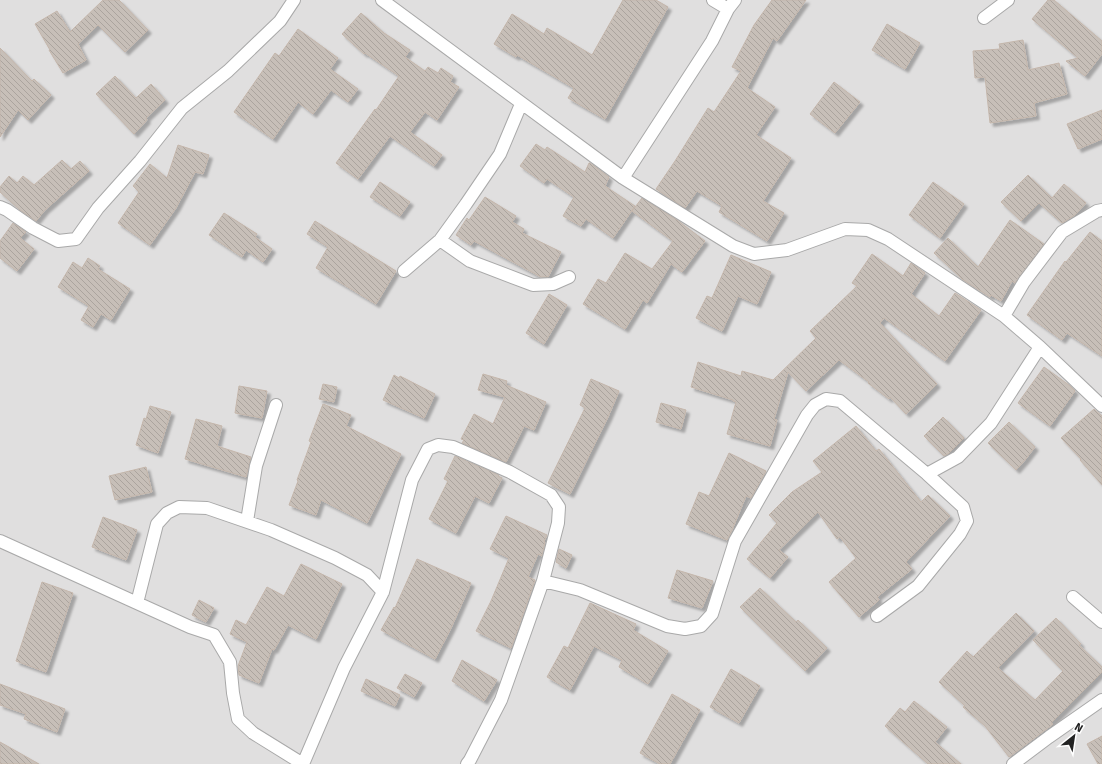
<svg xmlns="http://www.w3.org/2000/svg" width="1102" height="764" font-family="'Fira Sans',sans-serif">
	<defs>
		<pattern id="building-back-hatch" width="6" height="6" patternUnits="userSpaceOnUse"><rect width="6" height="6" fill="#c7bfb8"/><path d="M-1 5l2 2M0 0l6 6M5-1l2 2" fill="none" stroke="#aba49e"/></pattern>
		<filter id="shadow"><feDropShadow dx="3.5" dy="3.5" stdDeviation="1" flood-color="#0004"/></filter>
	</defs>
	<rect width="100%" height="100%" fill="#f2efe9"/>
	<!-- residential -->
	<path fill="#e0dfdf" d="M0,0H1102V764H0Z"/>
	<!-- building -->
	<path fill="url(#building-back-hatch)" stroke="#c4b6ab" filter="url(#shadow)" d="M103,0H119L148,30L125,52L98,25L78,44L86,60L63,73L49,50H50L35,24L57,11L70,32Z
		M623,0H656L668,7L605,119L568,98L574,88L517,55L516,57L494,44L512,14L544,34L547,28L592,55Z
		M772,0H806L777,41L773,38L747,88L775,107L756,135L791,158L763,201L784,213L767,241L719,212L722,206L697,191L685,208L656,189L675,161L708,108L714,112L741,71L732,67L754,25Z
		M1048,0H1054L1102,41V54L1085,76L1066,61L1078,58L1032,19Z
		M361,13L384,33L410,50L405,57L425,71L428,67L438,73L441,68L453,76L450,82L459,87L437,120L425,112L410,132L442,155L434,166L390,136L358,179L336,163L375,109L376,110L399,76L365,53L364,54L342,34Z
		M887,24L920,43L905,69L872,50Z
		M298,29L338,58L330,69L358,89L348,102L331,90L313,114L298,102L273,139L234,112L275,53L279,56Z
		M1023,40L1028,70L1059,63L1067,94L1034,103L1036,116L990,123L985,77L975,78L973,51L1000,49L999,44Z
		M0,48L32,81L34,79L51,95L28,120L18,110L0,137Z
		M115,76L136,98L151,84L165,100L146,118L147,120L134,134L96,94Z
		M834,82L860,102L835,133L810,114Z
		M1102,110V139L1078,149L1067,124Z
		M536,144L545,150L547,147L585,172L589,163H590L609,177L605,186L635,206L613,238L586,219L581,226L563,216L574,197L547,179L544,183L520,166Z
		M178,145L209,155L203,174L195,172L176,208L150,245L118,223L139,192L133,186L150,164L167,178Z
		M62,160L71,169L80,161L89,171L45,210L36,221L20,210L0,192V187L9,176L17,183L23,176L34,185Z
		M1028,175L1052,198L1064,184L1086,203L1075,215L1062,223L1039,203L1021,221L1001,202Z
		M380,182L410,202L400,216L370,197Z
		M933,182L964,204L940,238L909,215Z
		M485,197L516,216L512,222L524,229L522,233L561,252L548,277H541L474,241L471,245L456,235L467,218L469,220Z
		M642,198L677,220L705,241L682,272L671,264L647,303L643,300L625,329L583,304L598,279L606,283L625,253L652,269L673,241L632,211Z
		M224,213L257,234L255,237L272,249L263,262L246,250L242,257L209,235Z
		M1010,220L1044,244L1015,283L1012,281L1001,301L991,295L990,297L962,279L934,253L948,238L978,267Z
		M315,221L396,271L376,304L316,268L328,247L307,234Z
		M13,223L26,232L20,238L34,249L17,271L0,258V241Z
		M1090,232L1102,241V356L1067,333L1062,340L1027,315L1065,261L1066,262Z
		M872,254L903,276L911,263L925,273L911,294L939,316L955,293L981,310L945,361L884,318L880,323L937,384L906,414L890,397L889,399L868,383L869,382L839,360L806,391L788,372L774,419L777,420L770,446L727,434L736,402L733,401V400L691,387L698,362L741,376L742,371L773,380L816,338L810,331L857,286L852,283Z
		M731,255L771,272L757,304L738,296L722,331L696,318L707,296L712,298Z
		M88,258L100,266L98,269L130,289L111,320L101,314L93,327L81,320L89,306L58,287L73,262L82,268Z
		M549,294L567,305L544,344L526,333Z
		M1044,367L1069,385L1075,391L1050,426L1018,403Z
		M483,374L507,381L506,385L546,402L534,430L524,426L506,462L462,443L464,440L461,439L474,414L493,424L505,397L478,390Z
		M394,375L399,378L400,376L435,394L424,418L383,400Z
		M591,379L619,391L608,417L570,494L548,483L585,408L580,405Z
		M323,384L337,387L334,402L319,399Z
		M239,386L267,391L262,418L235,413Z
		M661,403L686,410L681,429L656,422Z
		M323,404L351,415L346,426L401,454L367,523L321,500L316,515L289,505L298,481L297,480L311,442L309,441Z
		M150,406L171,412L158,453L136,445L144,418L146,419Z
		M1094,409L1102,416V485L1080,460L1081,459L1061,438Z
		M943,417L964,438L948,454L944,456L924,436Z
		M196,419L222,426L217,446L251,457L246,477L185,459Z
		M1009,422L1035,447L1025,460L1016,470L988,443Z
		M856,426L876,451L879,449L921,502L928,495L950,516L906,562L912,569L877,597L879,600L859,617L829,582L856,558L840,537L837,539L818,512L779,550L788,557L770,578L747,559L777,523L769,515L792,492L822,472L813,461Z
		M729,453L766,471L751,498L746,496L732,530L727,540L686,524L699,492L709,496Z
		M455,456L499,475L498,476L502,478L489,503L475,496L456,533L429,519L448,481L444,479Z
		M146,467L152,492L115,500L109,476Z
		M506,516L547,535L544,541L545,542L542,556L538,554L528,577L535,580L511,648L476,631L491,601L509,558L490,549Z
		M103,517L137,530L126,560L92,547Z
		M559,549L572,555L566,568L556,562Z
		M417,559L471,583L451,628L435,659L381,630L394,607L395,608Z
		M301,564L342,584L316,639L288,625L274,650L272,649L259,683L239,675L238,666L247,642L230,634L236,620L246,625L267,587L284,596Z
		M677,570L713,581L702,608L668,598Z
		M42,582L73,593L46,672L16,661Z
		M760,588L796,622L798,620L827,648L805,671L740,607Z
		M199,600L214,608L206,622L192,615Z
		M590,603L636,624L633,630L668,651L648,684L619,667L622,660L594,646L570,690L547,677L564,646L568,648Z
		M1016,613L1034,631L998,668L1035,700L1063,671L1033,640L1056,618L1081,644L1079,645L1102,667V672L1051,723L1053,724L1009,757L985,726L963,707L965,706L939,682L967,651L973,657Z
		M462,660L497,680L484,701L452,681Z
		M731,669L760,686L739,723L710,707Z
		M405,674L422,683L414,697L397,688Z
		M366,679L400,695L395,706L361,691Z
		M0,684L65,709L57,732L24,719L26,714L0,705Z
		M672,694L700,710L670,764H660L640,753Z
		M914,701L947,727L935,742L961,764H928L885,726L900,708L905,712Z
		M1102,736V764H1098L1087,744Z
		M0,742L39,764H0Z"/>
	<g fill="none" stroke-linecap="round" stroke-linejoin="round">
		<defs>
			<path id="minor" d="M382,0L623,178L733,246L754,254L787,250L845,229L868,230L888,239L1004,316L1040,347L1102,406
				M713,0L728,9
				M984,18L1008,0
				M623,178L712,41L728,9L735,0
				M0,207L7,210L33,228L58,241L76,239L98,208L140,161L182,108L228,71L280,21L294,0
				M440,240L470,261L533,285L553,284L569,277
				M404,271L440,240L466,204L500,154L521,104
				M1004,316L1024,282L1062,232L1097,211L1102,210
				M927,474L958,457L991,423L1040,347
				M247,521L256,466L276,405
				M0,541L190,627L214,635L230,662L233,693L238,719L253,733L303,764
				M543,581L580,590L667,626L685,629L701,626L712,614L735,541L807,415L815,405L826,399L840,401L927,474L963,507L967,521L960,534L918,586L877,616
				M1073,597L1102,622
				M137,603L157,524L167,513L179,507L207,508L271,530L335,558L367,575L383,592
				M303,764L344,668L383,592L412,480L428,449L438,445L453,447L510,472L551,495L559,507L558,523L543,581L501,700L470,760L467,764
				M1013,764L1049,737L1102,700"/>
		</defs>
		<!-- minor casing -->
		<use href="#minor" stroke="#a9a9a9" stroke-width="14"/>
		<!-- minor -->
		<use href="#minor" stroke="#fff" stroke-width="12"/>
	</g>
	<!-- north arrow -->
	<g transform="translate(1074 736) rotate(30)" stroke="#ffffff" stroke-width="3" paint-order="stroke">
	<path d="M0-3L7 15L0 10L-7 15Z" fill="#222222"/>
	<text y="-6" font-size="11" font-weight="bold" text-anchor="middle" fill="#222222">N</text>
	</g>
</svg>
